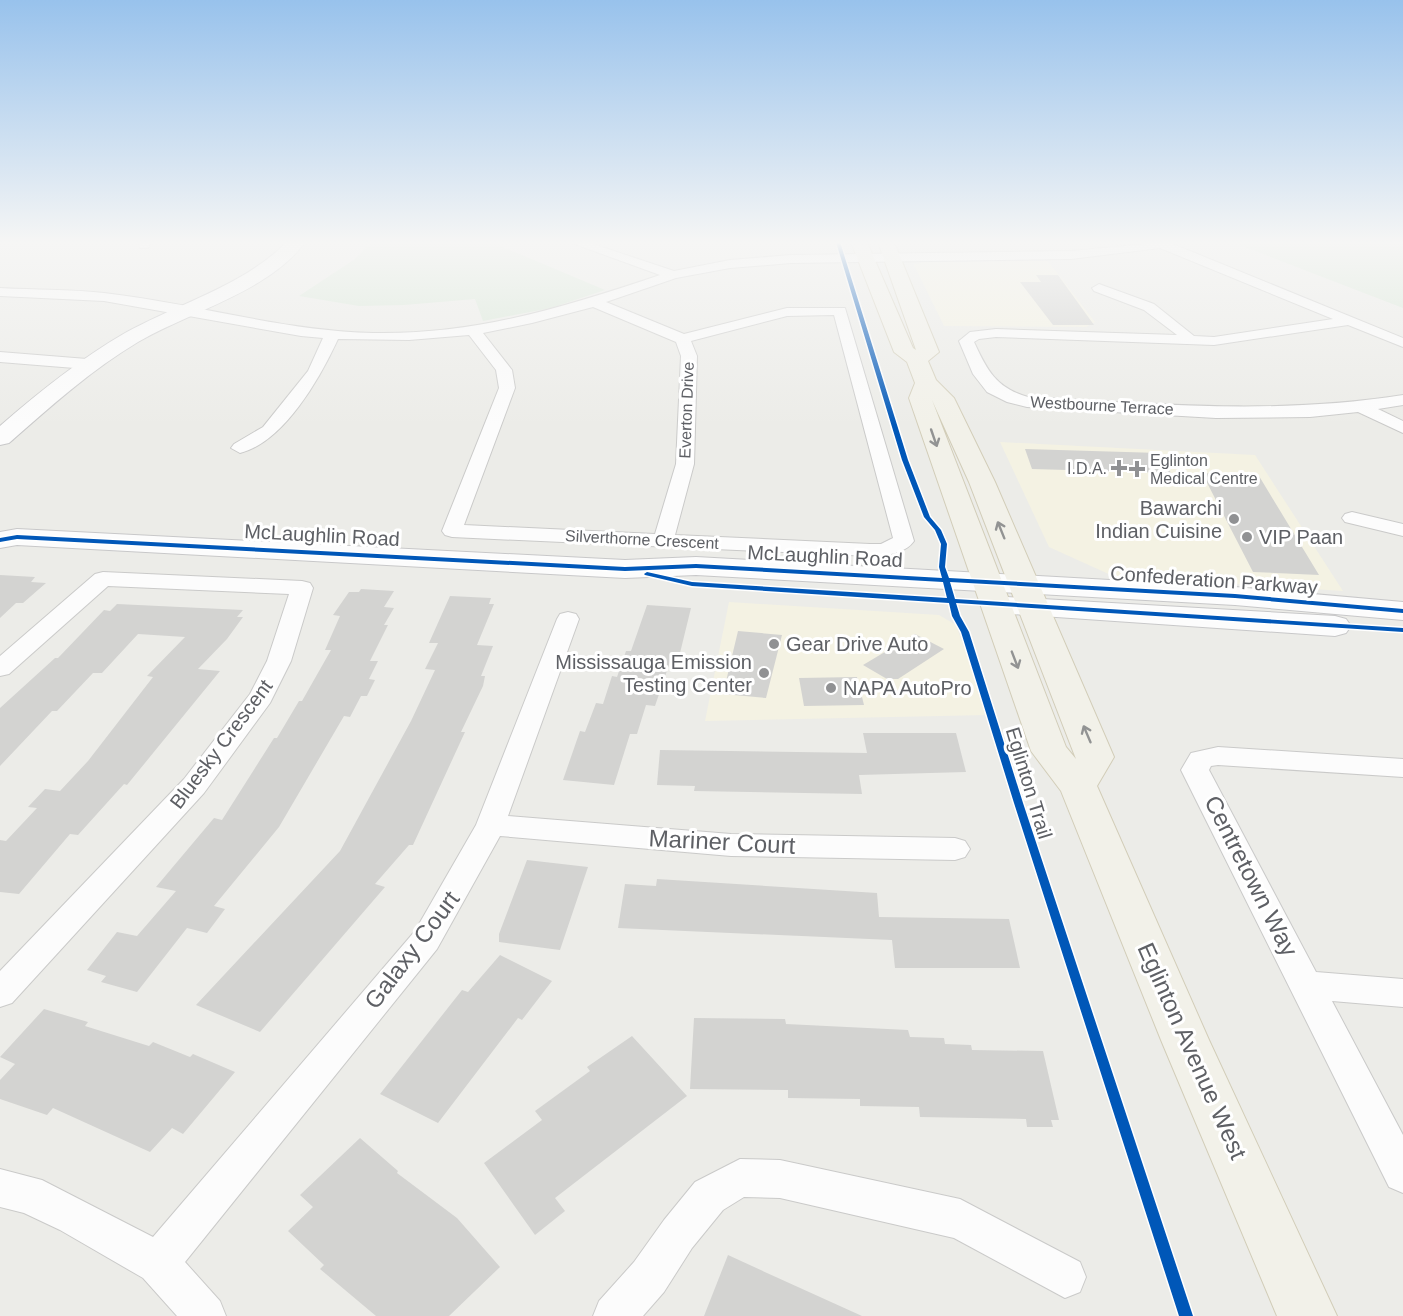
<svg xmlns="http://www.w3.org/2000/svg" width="1403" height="1316" font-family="Arial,sans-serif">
	<rect width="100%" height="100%" fill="#ecece8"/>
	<!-- commercial -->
	<path fill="#f4f2e3" d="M1048,261L1095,322L1086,327L944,326L914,265L922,262Z
		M1000,442L1255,455L1343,591L1113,576L1049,547Z
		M729,602L939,615L956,625L988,715L705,721Z"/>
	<!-- green -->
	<path fill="#d7e7d6" d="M357,242H491L605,290L551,308L483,321L475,299L404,305L359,306L299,296L355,259L370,243Z
		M1232,242H1403V308Z"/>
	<!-- building -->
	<path fill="#d3d3d1" d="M1036,275H1058L1094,325H1053L1020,282H1041Z
		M1025,449L1159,453L1171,473L1032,469Z
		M1202,473L1259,476L1319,575L1253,572Z
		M0,575L35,577L31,582L46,583L23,603H16L0,618Z
		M361,589L394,591L384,607L394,608L384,625H388L370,661H378L369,679L375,680L367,696H361L350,717L344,716L279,827L214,906L225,909L207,933L187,928L137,992L101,982L106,976L87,970L117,932L137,936L176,891L156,887L214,818L222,820L274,738H277L299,701H302L331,650H325L340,616L333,615L349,592H359Z
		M450,596L491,598L489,604H494L477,645L493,646L481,676H485L483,686L461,732H465L413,845H409L375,884L385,887L260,1032L196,1005L340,851L411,721L435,670L425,669L438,643H429Z
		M117,604L243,610L237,617H243L227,639L198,669L220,671L127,785L124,784L78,835L70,834L19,894L0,892V840L6,841L37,808L28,807L45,789L60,791L88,761L153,677L147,676L185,637L138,634L102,673H93L57,711H52L0,766V708L55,658H58L104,610L110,611Z
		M647,605L691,608L680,653H673L655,706L646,705L637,734H630L614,785L563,780L580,731L585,732L596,703L603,704L612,676L617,677L626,651H631Z
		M738,631L782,635L766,698L723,694Z
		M915,634L944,649L898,679H887L863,665Z
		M857,677L864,705L804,706L799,678Z
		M863,733H956L966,772L859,775L862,794L694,791L695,786L657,785L660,750L867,753Z
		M527,860L588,867L560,950L499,942V934Z
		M657,879L877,893L879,917L1009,919L1020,968H895L892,940L618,928L625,884L656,886Z
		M500,955L552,981L522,1020L518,1018L438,1123L380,1094L462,990L468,992Z
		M44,1009L88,1022L85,1026L149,1046L153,1042L190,1057L193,1054L235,1072L183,1134L172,1128L150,1152L53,1108L47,1115L0,1099V1080L15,1064L0,1057Z
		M694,1018L785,1019L786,1024L908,1030L910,1037L944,1038L945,1044L971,1045L972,1050L1043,1051L1059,1120H1051L1053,1127H1027L1026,1119L920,1117L919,1107L860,1106V1099L788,1098V1090L690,1089Z
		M632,1036L687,1096L555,1198L565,1211L535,1235L484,1163L542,1120L535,1111L590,1071L587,1067Z
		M360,1138L398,1171L397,1173L457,1218L500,1267L449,1316H376L320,1269L324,1265L288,1231L313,1207L300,1195Z
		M728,1255L767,1273L862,1316H704Z"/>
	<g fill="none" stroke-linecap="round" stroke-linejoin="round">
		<defs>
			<path id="street" d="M139,242H151L148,248H140Z
				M569,242H587L674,271L730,260L791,255L1071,251L1168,242L1403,338V347L1348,325L1214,345L996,337L979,339L974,342C987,370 996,388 1028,397C1154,404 1278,415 1403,395V405L1378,409L1403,421V433L1358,412L1310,417L1216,418L1027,407L1007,402L987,392L973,374L959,341L970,332L996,329L1177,335L1144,310L1094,291L1092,288L1099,284L1154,304L1194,336L1214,337L1333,319L1160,248L1071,259L791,263L730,268L676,278L606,302L684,334L787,308H845L914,541C905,554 885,556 870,556L452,537L445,535L442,531L499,388L496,370L469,335L409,340L338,339C320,378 284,442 240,453L231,448L234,444L263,427L308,371L323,338L301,336L104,301L0,296V288C34,290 70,289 104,293C194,303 282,331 373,333C475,335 565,307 660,275ZM593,307L676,342L681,356L676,464L655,534L464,525L515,388L512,370L483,333L532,323ZM834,315L893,538L881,544H870L675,535L694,464L697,356L691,341L787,316Z
				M0,352L87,359L95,364L87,369L0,362Z
				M1352,512L1403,524V536L1345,522L1342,518L1345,514Z
				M103,572L302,581L310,583L313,588L291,661L270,703L204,793L12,1003L0,1007V971L184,779L250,694L267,661L289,594L108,586L9,674L0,676V656L95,574Z
				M568,612L576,614L579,619L508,816L731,834L955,838L965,841L970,849L965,857L955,860L731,856L500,836L437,949L185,1262L220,1301L226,1316H177L143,1278L60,1230L24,1213L0,1207V1169L42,1180L153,1237L415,931L476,825L557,619L560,614Z
				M1218,747L1403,759V777L1218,765L1211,766L1209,770L1316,972L1403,979V1007L1332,1001L1403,1135V1193L1389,1187L1181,770L1191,753Z
				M740,1159L780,1160L960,1199L1080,1262L1086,1277L1080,1292L1065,1298L954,1238L780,1198L744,1197L723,1210L692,1248L664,1292L643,1316H593L599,1301L634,1262L664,1220L695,1182Z"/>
			<path id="secondary" d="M287,242H305C270,291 189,312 138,342C91,370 50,407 9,443L0,445V426C39,392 80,359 125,333C179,303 243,286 287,242Z
				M17,529L625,560L696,557L1235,587L1403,602V620L1235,605L696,575L625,578L17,545L0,548V532Z
				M1007,597L1335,616L1346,619L1351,626L1346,633L1335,636L996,613L992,606L996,599Z"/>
			<path id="primary" d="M851,242H867L913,348L916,350L878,242H894L939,352L928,361L936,380L954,398L995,482L1114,757L1097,786L1209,1040L1337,1316H1277L1161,1040L1061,791L1031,751L909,398L915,383L907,362L894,352ZM932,400L969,482L1076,759L1066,747Z"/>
		</defs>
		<!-- street casing -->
		<use href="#street" stroke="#cacac9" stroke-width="2"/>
		<!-- secondary casing -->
		<use href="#secondary" stroke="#c8c8c9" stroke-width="2"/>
		<!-- primary casing -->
		<use href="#primary" stroke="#d2cdb8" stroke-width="2"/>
		<!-- street -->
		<use href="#street" fill="#fcfcfc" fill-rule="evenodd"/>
		<!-- secondary -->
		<use href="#secondary" fill="#fcfcfc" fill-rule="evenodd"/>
		<!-- primary -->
		<use href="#primary" fill="#f2f1e9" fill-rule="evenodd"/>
		<defs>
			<path id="cycleway" d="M836,242H840L908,460L930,517L941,530L947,544L945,567L949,578L1235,594L1403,609V613L1235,598L950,582L955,599L1403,628V632L956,603L960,616L969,632L1023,803L1193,1316H1179L1014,803L961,632L952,616L949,603L692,586L645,575L644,574L647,572L692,582L947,598L943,582L696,568L625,571L17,539L0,542V538L17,535L625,567L696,564L942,578L939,567L941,544L935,530L924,517L902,460Z"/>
		</defs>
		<!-- cycleway casing -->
		<use href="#cycleway" stroke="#fff" stroke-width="3"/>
		<!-- cycleway -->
		<use href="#cycleway" fill="#0057b8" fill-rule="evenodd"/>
	</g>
	<!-- one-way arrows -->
	<defs><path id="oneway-shaft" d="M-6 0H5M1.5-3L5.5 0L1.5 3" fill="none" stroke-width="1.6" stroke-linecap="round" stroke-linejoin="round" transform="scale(1.5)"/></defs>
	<g stroke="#929393">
		<use href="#oneway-shaft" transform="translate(934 438) rotate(71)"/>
		<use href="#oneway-shaft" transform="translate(1001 530) rotate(-112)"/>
		<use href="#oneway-shaft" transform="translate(1015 660) rotate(69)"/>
		<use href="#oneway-shaft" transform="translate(1087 734) rotate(-113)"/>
	</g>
	<!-- sky -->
	<linearGradient id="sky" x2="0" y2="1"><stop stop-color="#98c2ec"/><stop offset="0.57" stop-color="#f6f6f5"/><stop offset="1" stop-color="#f6f6f5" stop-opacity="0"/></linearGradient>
	<rect width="1403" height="426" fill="url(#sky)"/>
	<!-- markers -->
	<g fill="#909193" stroke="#fff" stroke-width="2">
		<path d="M1116 459h6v6h6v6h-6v6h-6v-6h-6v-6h6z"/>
		<path d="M1134 460h6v6h6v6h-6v6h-6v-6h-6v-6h6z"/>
		<circle cx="1234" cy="519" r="6"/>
		<circle cx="1247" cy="537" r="6"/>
		<circle cx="774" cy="644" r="6"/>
		<circle cx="764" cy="673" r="6"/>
		<circle cx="831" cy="688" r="6"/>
	</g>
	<g text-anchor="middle" stroke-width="6" stroke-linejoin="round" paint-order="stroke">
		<!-- far-street labels -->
		<g font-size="16" fill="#5e6065" stroke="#fff">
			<text transform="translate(1102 405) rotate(3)" y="6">Westbourne Terrace</text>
			<text transform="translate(686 410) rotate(-88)" y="6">Everton Drive</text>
			<text transform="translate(642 539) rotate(3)" y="6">Silverthorne Crescent</text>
		</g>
		<!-- far-poi labels -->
		<g font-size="16" fill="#5e6065" stroke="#fff" text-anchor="start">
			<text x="1150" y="466">Eglinton<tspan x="1150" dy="18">Medical Centre</tspan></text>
			<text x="1107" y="474" text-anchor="end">I.D.A.</text>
		</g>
		<!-- poi labels -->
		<g font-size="20" fill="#5e6065" stroke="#fff" text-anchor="start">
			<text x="1222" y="515" text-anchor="end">Bawarchi<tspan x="1222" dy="23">Indian Cuisine</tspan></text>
			<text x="1259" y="544">VIP Paan</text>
			<text x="786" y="651">Gear Drive Auto</text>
			<text x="752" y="669" text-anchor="end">Mississauga Emission<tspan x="752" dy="23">Testing Center</tspan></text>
			<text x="843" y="695">NAPA AutoPro</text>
		</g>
		<!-- street labels -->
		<g font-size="20" fill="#5e6065" stroke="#fff">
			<text transform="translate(322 535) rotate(3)" y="7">McLaughlin Road</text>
			<text transform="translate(825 556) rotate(3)" y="7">McLaughlin Road</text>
			<text transform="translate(1214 580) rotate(4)" y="7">Confederation Parkway</text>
			<text transform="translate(221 744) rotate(-53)" y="7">Bluesky Crescent</text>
			<text transform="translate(1029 783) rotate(73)" y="7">Eglinton Trail</text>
		</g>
		<!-- near-street labels -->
		<g font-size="24" fill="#5e6065" stroke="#fff">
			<text transform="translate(722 842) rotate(3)" y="8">Mariner Court</text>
			<text transform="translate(1251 876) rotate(63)" y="8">Centretown Way</text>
			<text transform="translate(412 950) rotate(-53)" y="8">Galaxy Court</text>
			<text transform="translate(1192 1051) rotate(66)" y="8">Eglinton Avenue West</text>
		</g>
	</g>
</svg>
